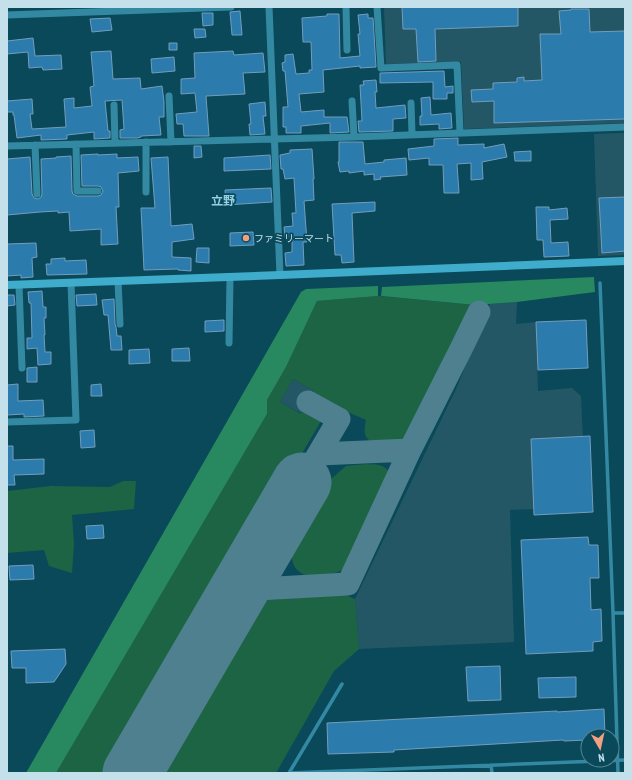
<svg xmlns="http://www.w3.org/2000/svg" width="632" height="780" font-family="'PT Sans Narrow','Noto Sans JP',sans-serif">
	<rect width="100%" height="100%" fill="#0a495a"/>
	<!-- built -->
	<path fill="#245766" d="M384,7H625V123L464,129L461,62L386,64Z
		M625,133V255L598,256L594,134Z
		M517,302L516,324L536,322L538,391L572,388L581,396L586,507L510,510L514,642L359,649L355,599L457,387L490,304Z
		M293,379L314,391L302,414L280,402Z"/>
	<!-- green -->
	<path fill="#1d6445" d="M378,296L475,305L418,423C414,429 410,436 403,439C396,443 373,446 367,438C363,433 365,426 366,420L332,405L312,394L314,391L293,379L280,402L301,414L303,412L321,421L115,773H56L267,414V400L286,367L317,301Z
		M354,465C364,465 385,461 389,473C390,476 389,480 389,483L354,557C352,562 349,566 344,569C338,573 331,574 323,575C319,575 314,577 311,576C294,574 289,560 293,546L332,478L346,466Z
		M123,481H136L134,509L72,515L74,544L72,573L49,566L44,550L7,553V491L51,486L110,487Z
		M340,595L348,596L355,599L359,649L334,671L276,773H160L256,609L268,600Z"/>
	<!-- forest -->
	<path fill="#28885f" d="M594,277L595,292L517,302L475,305L381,296L382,287Z
		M378,286V296L317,301L286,367L267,400V414L56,773H26L301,292L306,289Z"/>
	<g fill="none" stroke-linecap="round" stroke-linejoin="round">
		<!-- taxiway -->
		<path stroke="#4e808f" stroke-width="23" d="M319,454L410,450
			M302,482L339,419L308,402
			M239,590L348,584L410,450L461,349L479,312"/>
		<!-- runway -->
		<path stroke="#4e808f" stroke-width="59" d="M132,773L302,482"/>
	</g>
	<!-- building -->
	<path fill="#2b7bad" stroke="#739dbc" d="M402,7H518V26L435,29L436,61L418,62L416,29H403Z
		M571,9H589L590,32L625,31V119L494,123V101L472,102L471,90L493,89V83L517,82V78L524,77V81L542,80L540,34H561L559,11L571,10Z
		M240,11L242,35H232L230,12Z
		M202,13H213V25L203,26Z
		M327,14H339L340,58L360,56L358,34H360L358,15L368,14V18H373L376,67L360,68V66L323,70L324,92L299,94L301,112L324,110V117H347L349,132L330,133V123L301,126V133H286V127H283V107H288L285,71H283L282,63L285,62V55L293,54L296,74L309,73V70H312L311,42H303L302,18L327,16Z
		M110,18L112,30L92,32L90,19Z
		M194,29H205L206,37L195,38Z
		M33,38L35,56L61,55L62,69L43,70L42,67L29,68L28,52L7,54V41Z
		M169,43H177V50H169Z
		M111,51L113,79L140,78L141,89L162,86L164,102V117H159L161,135L141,136V137L137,138H120V130L124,129L122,100L105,101L108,131H110V138L94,139V132L67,135V139L41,140V135L17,138L14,115H13V112H7V101L32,99L33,114H30L32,129L66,127L64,99L74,98V108L92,106L90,87L94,86L91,52Z
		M233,51L234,55L263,53L265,72L243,73L245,94L206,96L209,136H184L183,124H177L176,114L197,112L195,93L181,94V79L195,78L194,53Z
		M174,57L175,71L152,73L151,59Z
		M444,71L445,87L453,86V93H447V99H433V82L380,83V73Z
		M376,80L377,92H375L376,108L405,105L406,118L393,119V131L359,132L358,121H362L360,85H364L363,81Z
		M430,97L431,115L451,113L452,128L439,129V124L420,125V116H422L421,98Z
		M265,102L266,116H263L265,134L250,135L249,124H251L249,104Z
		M458,138V145L484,144V148L504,144L507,157L482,162L483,179L471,180V163L457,164L459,193H444L443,165H429V158L409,160L408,149L434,146V139Z
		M339,142H363L365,164L384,162V160L406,158L407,175L380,177L381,179L374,180V174L364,175V171L349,173V171L340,172L338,162H339Z
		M194,146H201L202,157L194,158Z
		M312,149L314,179H313L314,200L304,201L307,242H303L304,265L286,266L285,253L292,252V237H285L284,227L293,226L292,213H296L294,178L285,179L283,169H281L280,155L290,153V150Z
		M531,151V161H515L514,152Z
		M98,154V155L117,154V158L138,157L139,171L118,173L119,207H116L118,244L101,245V229L70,231L69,212L58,213V211L40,212L7,215V159L30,157L32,194L34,198L38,199L41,197L42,194L41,159L56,158V157L71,156L72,191L73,194L77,196H98L101,195L103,191L101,187L98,186H82L81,155Z
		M270,155L271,169L224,171V158Z
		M168,157L171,226L192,224L194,239L172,242V257L191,258V271L178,270V269L144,270L141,208H155L151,158Z
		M271,188L272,202L226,205L225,190Z
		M625,197V251L602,253L599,198Z
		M375,202V211L352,213L354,262L342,263L341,255H335L332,204Z
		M536,207H549V210L567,208L568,219L550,220L551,243L568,242L569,256L544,257L543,240H537Z
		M253,232L254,245L230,246V233Z
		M36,243L37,257L32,258L33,277L21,278V275L7,276V244Z
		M197,248H209V263L196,262Z
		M65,258V261L86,260L87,274L47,275L46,264H51V259Z
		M42,291L43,307H46V318H44L45,335H44L45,352H51V364L38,365L37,348L27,349V338H32L31,303H29L28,292Z
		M96,294L97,305L77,306L76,295Z
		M7,295H14L15,305L7,306Z
		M114,299L115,324L116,327L117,336H121L122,350H111L108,315H104L102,300Z
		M224,320V331L205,332V321Z
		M586,320L588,368L538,370L536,322Z
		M189,348L190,361H172V349Z
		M149,349L150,363L129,364V350Z
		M37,367V382H27V368Z
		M18,384V401L43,400L44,416L24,417V414L7,415V385Z
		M101,384L102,396H91V385Z
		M94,430L95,447L81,448L80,431Z
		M590,436L593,512L534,515L531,439Z
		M7,446H13V460L44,459V474L14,475L15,485H7Z
		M103,525L104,538L87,539L86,526Z
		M588,537L589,545H598L599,578H590L591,610L601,609L602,641L593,642V651L526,654L521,540Z
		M33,565L34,579L10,580L9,566Z
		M65,649L66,664L54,682L26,683V668H12L11,651Z
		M500,666L501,700L468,701L466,667Z
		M576,677V697L539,698L538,678Z
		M604,709L605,736H588V740L564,741L563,740L394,750V752L328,754L327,723L557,711V712Z"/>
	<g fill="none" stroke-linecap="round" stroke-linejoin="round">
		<!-- lane -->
		<path stroke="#3489a2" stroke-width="3.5" d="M600,283L613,613L618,773
			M613,613H625
			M491,765L492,773
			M289,773L625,760
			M289,773L342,684"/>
		<!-- street -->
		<path stroke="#3489a2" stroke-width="7" d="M269,7L280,275
			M346,7L347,50
			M377,7L381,68L457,65L460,132
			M7,15L231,7
			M169,96L171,142
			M352,101L354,137
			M411,103L412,134
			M114,105L115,143
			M146,142V192
			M76,144L77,191H98
			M35,145L37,194
			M7,146L354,137L625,127
			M118,281L120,324
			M19,285L22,368
			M229,343L230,277
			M7,422L76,420L71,283"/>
		<!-- secondary -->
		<path stroke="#40accc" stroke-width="8" d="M7,285L280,275L625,261"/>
	</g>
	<!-- markers -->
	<circle fill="#f3a081" stroke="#0a495a" stroke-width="1.5" cx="246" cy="238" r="4"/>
	<g text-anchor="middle" stroke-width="3.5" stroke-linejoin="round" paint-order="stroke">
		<!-- poi labels -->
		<g font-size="10" fill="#c4e0ea" stroke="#0a495a" text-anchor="start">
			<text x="254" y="242">ファミリーマート</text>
		</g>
		<!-- quarter labels -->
		<g font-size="12" font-weight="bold" fill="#96d0e3" stroke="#0a495a">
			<text x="223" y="205">立野</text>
		</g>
	</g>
	<!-- border -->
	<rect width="632" height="780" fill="none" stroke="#c4e0ea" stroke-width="16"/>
	<!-- north arrow -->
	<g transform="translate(600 748) rotate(171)"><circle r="19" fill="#0a495a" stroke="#548594"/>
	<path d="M0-3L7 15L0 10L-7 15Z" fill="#f3a081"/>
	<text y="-6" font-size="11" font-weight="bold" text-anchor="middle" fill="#c4e0ea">N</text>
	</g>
</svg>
